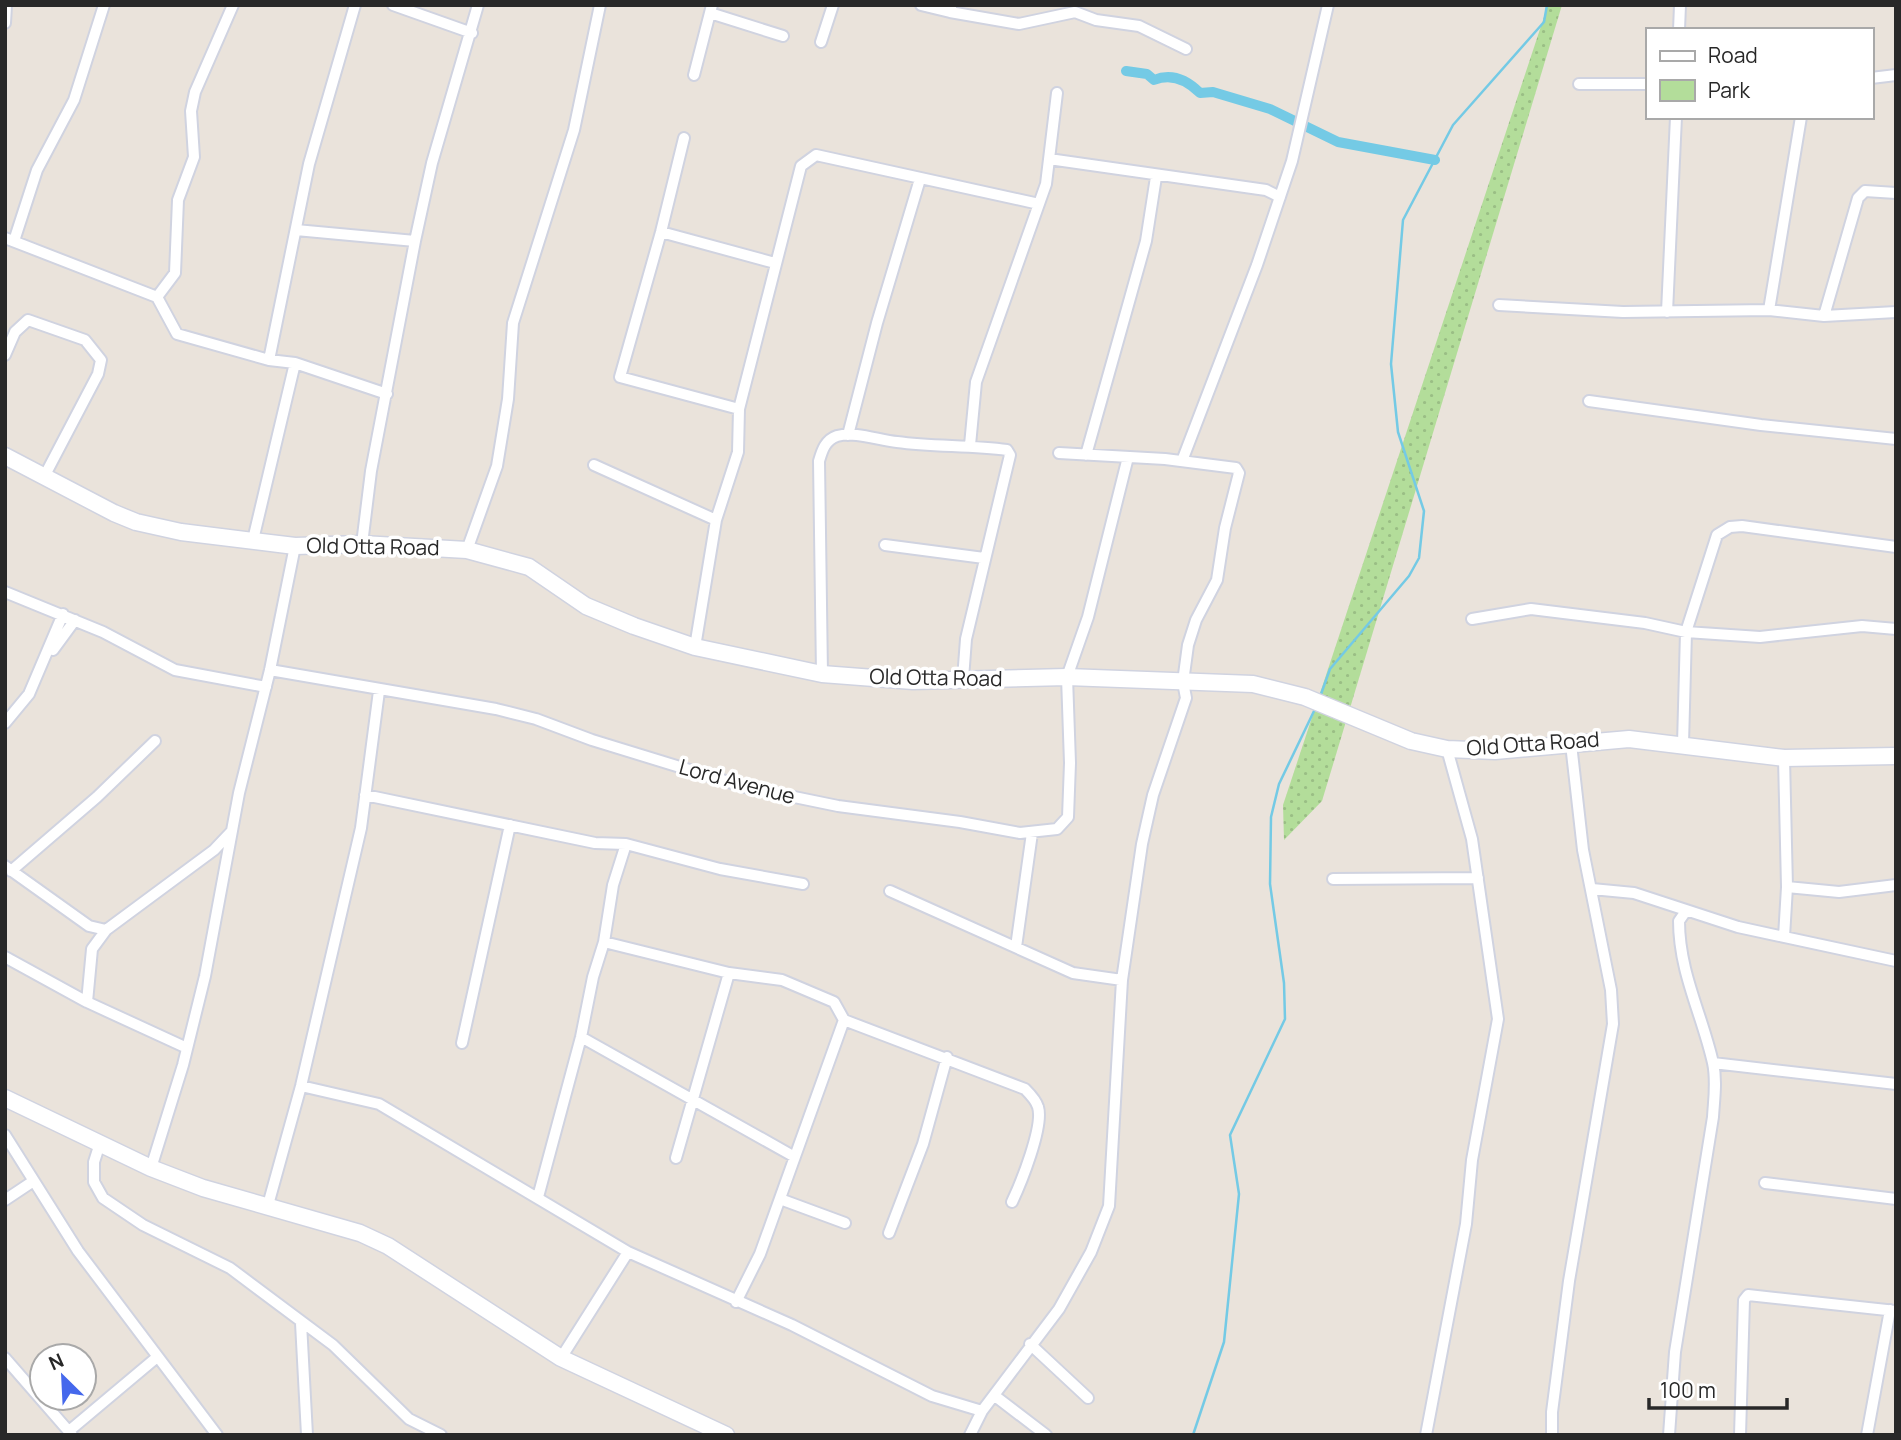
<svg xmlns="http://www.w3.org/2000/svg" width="1901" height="1440" font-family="Manrope,sans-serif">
	<defs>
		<pattern id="green-dots" width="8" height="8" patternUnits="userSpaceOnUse" patternTransform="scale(1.75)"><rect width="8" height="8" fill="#b3dd9a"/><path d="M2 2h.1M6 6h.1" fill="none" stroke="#9abe85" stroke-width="1.8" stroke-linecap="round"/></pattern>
	</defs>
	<rect width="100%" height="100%" fill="#eae3db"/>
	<!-- green -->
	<path fill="url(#green-dots)" d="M1548,5H1562L1322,801L1284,840L1283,805Z"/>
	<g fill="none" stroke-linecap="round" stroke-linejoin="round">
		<!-- stream -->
		<path stroke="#74cae5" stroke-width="2.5" d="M1320,697L1330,669L1409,576L1419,558L1424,511L1398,432L1391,364L1403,220L1453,125L1544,22L1547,5
			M1193,1435L1224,1342L1239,1194L1230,1135L1285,1019L1284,983L1270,884L1271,817L1279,784L1315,709"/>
		<!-- canal -->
		<path stroke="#74cae5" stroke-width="10" d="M1126,71L1147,74L1154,80C1171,73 1187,80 1200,93L1213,92L1270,109L1338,142L1435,160"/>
		<defs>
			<path id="street" d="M393,5L472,33
				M921,5L950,12L951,7
				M950,12L1019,24L1075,12L1096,20L1139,26L1186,49
				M710,13L783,36
				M5,23L6,5
				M1679,30L1680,5
				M821,42L833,5
				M694,75L712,5
				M1871,78L1896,75
				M1579,84H1647
				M684,138L661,232L620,377L739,409
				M1049,159L1266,190L1280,197
				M296,230L415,241
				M661,232L775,263
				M5,238L157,297L177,334L269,360L295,363L387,394
				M14,241L37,170L74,100L104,5
				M157,297L175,273L178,200L194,157L191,111L195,92L233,5
				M1499,305L1623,312L1769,310L1824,316L1896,312
				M1769,310L1801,117
				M1667,312L1676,117
				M1824,316L1858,198L1865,191L1896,193
				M5,355L15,332L28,320L85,340L101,360L98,374L45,475
				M269,360L309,164L355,5
				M1589,401L1761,425L1896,439
				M848,435L877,323L920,179
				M970,445L976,382L1046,184L1057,93
				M1086,455L1146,241L1156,177
				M1182,461L1257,265L1292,161L1328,5
				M594,465L716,520
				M253,540L295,363
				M362,544L371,471L415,241L432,163L478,5
				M885,545L984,558
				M467,550L497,466L508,399L513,323L574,130L600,5
				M5,592L103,632L175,670L266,687
				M1472,619L1531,609L1645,623L1686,632L1760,637L1862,626L1896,629
				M695,647L716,520L738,452L739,409L801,166L816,155L1039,204
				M53,650L75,620
				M270,670L496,709L536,719L592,740L745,787L838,806L960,822L1020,833L1057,829L1068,817L1070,763L1067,677L1088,617L1128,457
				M822,674L819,461C822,451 825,440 837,436C855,431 878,440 897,442C933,447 970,445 1007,450L1010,455L966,639L963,679
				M5,723L29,694L63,614
				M1683,744L1686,632L1717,535L1730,527L1742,526L1896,547
				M1784,758L1787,887L1784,937
				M365,795L595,843L626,844L720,869L803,884
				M5,866L89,926L106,930L214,850L232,831
				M11,871L97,797L155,741
				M1333,879L1478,878
				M1787,887L1839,892L1896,885
				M1592,889L1634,893L1738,927L1896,961
				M890,891L1073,973L1122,980
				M604,942L729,973L782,980L834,1002L844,1020L1025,1089C1030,1094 1036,1100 1038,1107C1044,1126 1021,1183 1012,1202
				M1016,947L1032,833
				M5,957L87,1002L187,1048
				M87,1002L92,949L106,930
				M581,1037L793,1156
				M462,1043L510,825
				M1713,1063L1896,1084
				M301,1086L379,1104L628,1252L792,1325L932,1396L982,1411
				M5,1135L78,1251L217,1435
				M100,1143L94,1162V1182L103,1198L143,1225L230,1268L333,1345L409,1419L441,1435
				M676,1158L729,973
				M151,1168L183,1065L205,976L239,793L270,670L295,546
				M1765,1183L1896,1199
				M538,1197L581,1037L593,977L604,942L613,885L626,844
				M780,1199L845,1223
				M5,1200L32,1182
				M268,1205L301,1086L361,828L379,691
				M889,1233L923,1144L947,1057
				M736,1302L760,1254L844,1020
				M301,1323L307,1435
				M1030,1344L1088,1398
				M5,1358L72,1435
				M561,1358L628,1252
				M995,1396L1046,1435
				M69,1431L156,1358
				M970,1435L982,1411L1059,1309L1091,1252L1109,1206L1122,980L1142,844L1153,795L1186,698L1183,682L1188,645L1196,620L1217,580L1225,528L1239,473L1236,468L1165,459L1059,453
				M1426,1435L1466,1224L1472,1160L1498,1019L1472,839L1447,749
				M1552,1435V1412L1569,1281L1613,1024L1611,990L1583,850L1571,744
				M1669,1435L1675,1352L1713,1117C1714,1099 1717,1081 1713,1063C1702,1014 1679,972 1679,921L1686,911
				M1740,1435L1744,1300L1748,1295L1896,1311
				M1867,1435L1890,1310"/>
			<path id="secondary" d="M5,456L114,513L136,522L181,532L295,546L362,544L467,550L529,567L586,606L634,626L695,647L822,674L913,681L1067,677L1253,684L1305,697L1411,741L1447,749L1495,751L1629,739L1784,758L1896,756
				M5,1098L151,1168L203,1188L360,1233L388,1246L561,1358L726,1435"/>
		</defs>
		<!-- street casing -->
		<use href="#street" stroke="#d0d3e0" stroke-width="14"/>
		<!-- secondary casing -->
		<use href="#secondary" stroke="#d0d3e0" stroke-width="19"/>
		<!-- street -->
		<use href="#street" stroke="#fff" stroke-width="10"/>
		<!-- secondary -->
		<use href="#secondary" stroke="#fff" stroke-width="16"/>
	</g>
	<g text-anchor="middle" stroke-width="7" stroke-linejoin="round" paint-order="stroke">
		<!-- street labels -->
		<g font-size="21" fill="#282828" stroke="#fff">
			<text transform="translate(373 547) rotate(1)" y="7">Old Otta Road</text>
			<text transform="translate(936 678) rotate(1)" y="7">Old Otta Road</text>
			<text transform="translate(1533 744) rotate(-4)" y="7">Old Otta Road</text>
			<text transform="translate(737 782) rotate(15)" y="7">Lord Avenue</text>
		</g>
	</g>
	<!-- border -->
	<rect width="1901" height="1440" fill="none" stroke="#282828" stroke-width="14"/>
	<!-- legend -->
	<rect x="1646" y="28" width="228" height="91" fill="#ffffff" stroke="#a9a9a9" stroke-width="2"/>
	<rect x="1660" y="51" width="35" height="10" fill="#ffffff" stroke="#a9a9a9" stroke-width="2"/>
	<text x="1708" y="63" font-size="21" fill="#282828">Road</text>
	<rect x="1660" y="80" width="35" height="21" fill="#b3dd9a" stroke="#a9a9a9" stroke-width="2"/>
	<text x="1708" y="98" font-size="21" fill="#282828">Park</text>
	<!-- north arrow -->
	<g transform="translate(63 1377) rotate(336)"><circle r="33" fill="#ffffff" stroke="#a9a9a9" stroke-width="2"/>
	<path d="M0-5L12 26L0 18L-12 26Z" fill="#4568ec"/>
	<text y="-10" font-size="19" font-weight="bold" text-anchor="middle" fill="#282828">N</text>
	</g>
	<!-- scale -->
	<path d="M1649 1398v10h138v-10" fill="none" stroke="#282828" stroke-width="3.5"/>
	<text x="1660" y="1398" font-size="21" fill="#282828" stroke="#ffffff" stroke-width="5" paint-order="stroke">100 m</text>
</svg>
